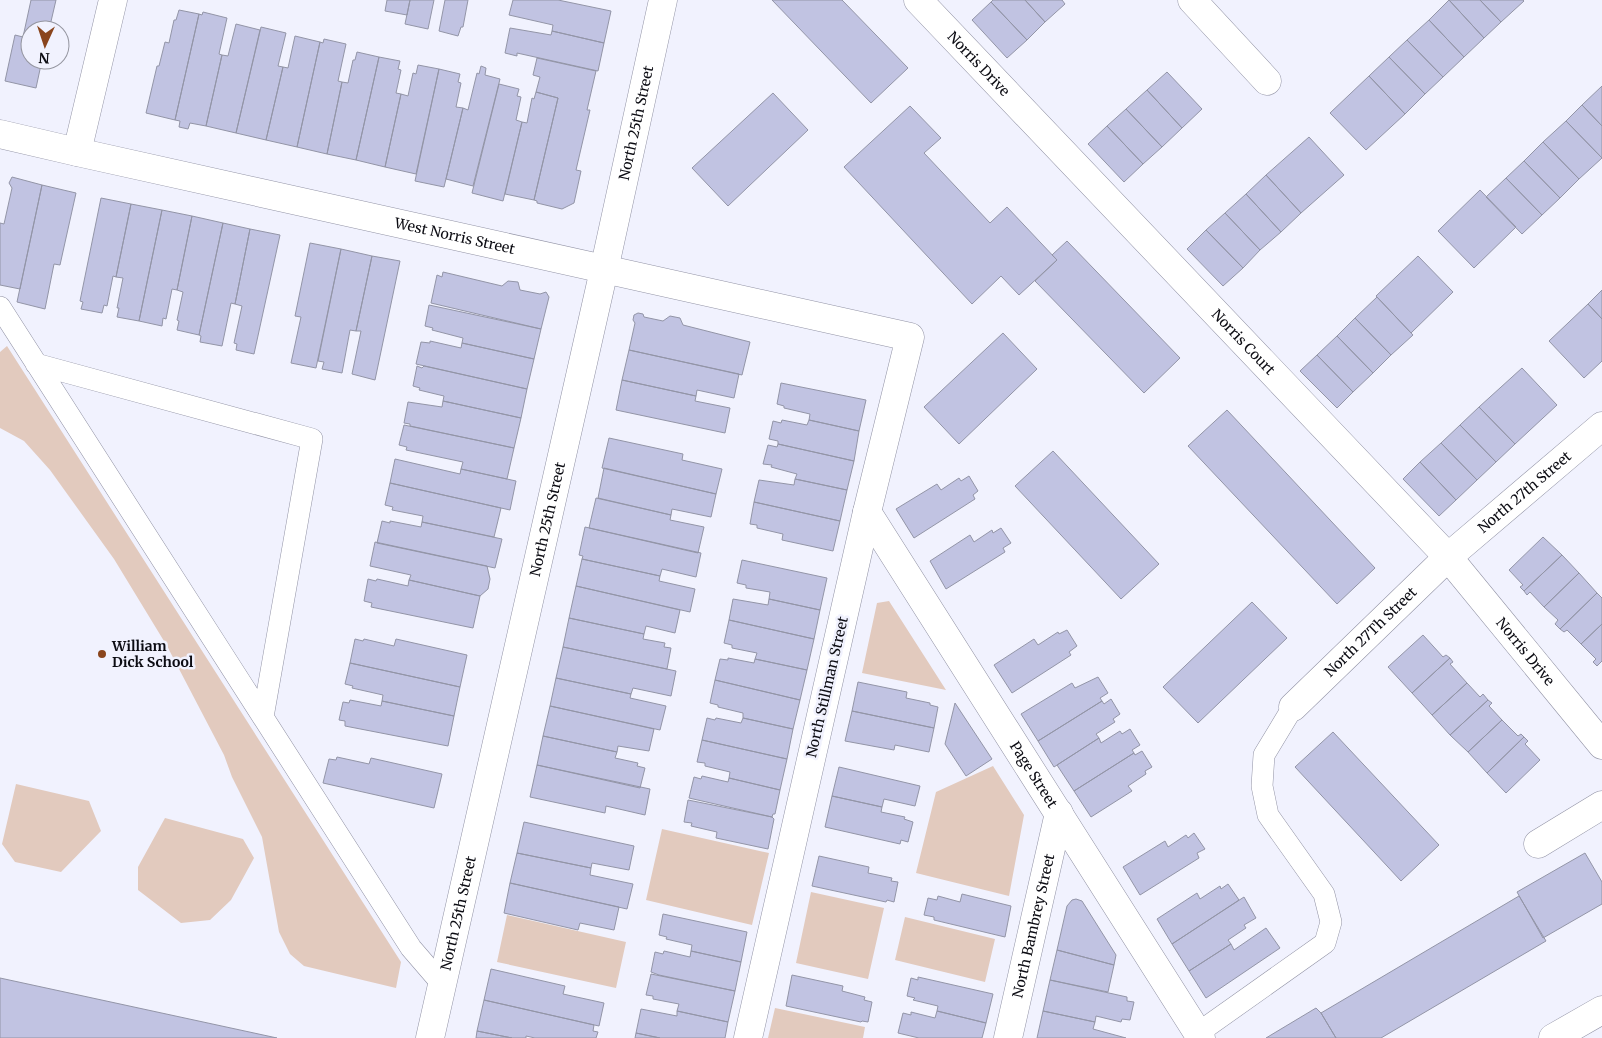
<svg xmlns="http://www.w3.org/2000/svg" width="1602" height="1038" font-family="Merriweather,serif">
	<rect width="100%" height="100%" fill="#f1f2fe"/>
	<!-- green -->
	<path fill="#e2cabe" d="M7,346L401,962L396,988L304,966L290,954L279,932L262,837L232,777L224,755L167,646L114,559L50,470L24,441L0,428V352Z
		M889,601L946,690L862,673L877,603Z
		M993,766L1024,815L1009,896L916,873L936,792Z
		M16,784L89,801L101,831L61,872L15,862L2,844Z
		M165,818L243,839L254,858L231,900L210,920L181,923L138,890V867Z
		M662,829L769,853L752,925L646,900Z
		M811,892L884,908L868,979L796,963Z
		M507,915L626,942L616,988L497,962Z
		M905,917L995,939L985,982L895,960Z
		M775,1008L865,1027L863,1038H768Z"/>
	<!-- building -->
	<path fill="#c1c3e2" stroke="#9395a7" d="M31,0H56L49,30H30V60H42L36,88L5,81L15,35L23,37Z
		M387,0H410L407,15L385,11Z
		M410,0H434L428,29L405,24Z
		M445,0H468L463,27H461L458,36L439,31Z
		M513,0H558L611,11L604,43L552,31L553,25L509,15Z
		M772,0H842L908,68L871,103Z
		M993,0H1025L1045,22L1027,40L991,2Z
		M1025,0H1062L1065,4L1045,22Z
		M1449,0L1484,38L1464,57L1429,20Z
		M1449,0H1480L1501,22L1484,38Z
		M1480,0H1523L1524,1L1501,22Z
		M991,2L1027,40L1007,58L972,20Z
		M179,10L199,14L175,120L146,113L157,66H159L165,42L169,43L174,20H176Z
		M203,12L227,18L219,54L222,55L206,126L190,123L188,129L179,127L180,121L175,120L199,14L202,15Z
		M1429,20L1464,57L1443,77L1407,40Z
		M236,24L260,30L236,133L206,126L222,55L228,56Z
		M261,27L286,33L278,66L283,67L266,140L236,133Z
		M510,28L551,35L552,31L604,43L598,71L517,53V56L505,53Z
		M295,36L320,42L297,147L266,140L283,67L288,68Z
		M324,39L346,44L338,81L342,82L327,154L297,147L320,42L323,43Z
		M1407,40L1443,77L1425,94L1389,57Z
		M357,52L379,57L356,160L327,154L342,82L348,83L353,60H355Z
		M379,57L400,61L398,69L401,70L396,93L401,94L385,167L356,160Z
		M1389,57L1425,94L1405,114L1369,76Z
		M537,58L596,71L587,110H590L576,170L581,171L574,203L562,209L537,203V201L534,200L558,98L536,92L540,77L533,75Z
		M418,65L439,69L416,174L385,167L401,94L408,96L413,73L416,74Z
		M481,66L486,68L485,75L500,79L473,186L446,179L463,108L468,110L477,73L479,74Z
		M439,69L460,74L458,82L461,83L456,107L463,108L444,187L415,181Z
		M1167,72L1202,109L1182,128L1147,90Z
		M1369,76L1405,114L1366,150L1330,113Z
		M499,84L519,89L517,96L521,97L516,120L522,122L503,201L472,193Z
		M1602,86V126L1582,105Z
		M1147,90L1182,128L1162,147L1126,109Z
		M536,92L558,98L534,200L505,194L522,122L527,123L532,98L534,99Z
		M773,93L808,130L728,206L692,168Z
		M1582,105L1602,126V158L1566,121Z
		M910,106L941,138L924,153L990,223L1007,207L1057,260L1019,295L1001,276L972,304L844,167Z
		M1126,109L1162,147L1143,164L1107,126Z
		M1566,121L1602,158L1579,179L1543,142Z
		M1107,126L1143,164L1124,182L1088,144Z
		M1309,137L1344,175L1301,213L1266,175Z
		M1543,142L1579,179L1560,198L1524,161Z
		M1524,161L1560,198L1542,215L1506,178Z
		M1266,175L1301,213L1281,232L1246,194Z
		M12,177L42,185L20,289L0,285V223L4,224L12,188L9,183Z
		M1506,178L1542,215L1522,234L1486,197Z
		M42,185L76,193L60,265L54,264L45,309L17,302Z
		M1480,190L1516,227L1474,268L1438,231Z
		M1246,194L1281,232L1260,250L1225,213Z
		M101,198L131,204L116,277L113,276L107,306L104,305L102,313L81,309L83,302L80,301Z
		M131,204L162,210L139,321L117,317L119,308H117L123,278L116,277Z
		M162,210L192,216L177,290L172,289L166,319L163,318L162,326L139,321Z
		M1225,213L1260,250L1243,268L1206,230Z
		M192,216L223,223L199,335L177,330L179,321L177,320L183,292L177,290Z
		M223,223L250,229L235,304L231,303L222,346L200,342L201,336L199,335Z
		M250,229L280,235L254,354L236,350L237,344L234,343L242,306L235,304Z
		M1206,230L1243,268L1223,286L1187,249Z
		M1067,241L1180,358L1144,393L1035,281L1057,260L1052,255Z
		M310,243L341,249L316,368L291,363L301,317L295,316Z
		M341,249L372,256L356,331L350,330L342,373L322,369L324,362L318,361Z
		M372,256L400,261L375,380L352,374L361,331H356Z
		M1418,256L1453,292L1411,333L1376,296Z
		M443,272L502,286L508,281L518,282L520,290L540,294L546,292L549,297L541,329L431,303L437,275L442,277Z
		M1602,290V319L1588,304Z
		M1377,297L1413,335L1391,355L1355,318Z
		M1588,304L1602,319V361L1584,378L1549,341Z
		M429,305L541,329L534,359L462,343L463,338L432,330L433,328L425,326Z
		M638,313L643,314L644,317L663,321L670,316L680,318L683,325L750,342L742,375L629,350L635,323L633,320L634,315Z
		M1355,318L1391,355L1373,373L1337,336Z
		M1003,333L1037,369L959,444L924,407Z
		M1337,336L1373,373L1353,392L1317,355Z
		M430,341L461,348L462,343L534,359L527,389L416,364L421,342L430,343Z
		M629,350L739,374L734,398L697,390L696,396L622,380Z
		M1317,355L1353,392L1337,408L1300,371Z
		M417,366L422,368L424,366L527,389L521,418L443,401L444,396L419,390L420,388L413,386Z
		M1522,368L1557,405L1515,444L1479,407Z
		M622,380L696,396L695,401L730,408L725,433L616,410Z
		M781,383L866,400L859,431L809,420L810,414L784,408V406L777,404Z
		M443,401L521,418L514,448L410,426V424L404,423L408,402L442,407Z
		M1479,407L1515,444L1496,462L1460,425Z
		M1227,410L1375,568L1337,604L1188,446Z
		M782,420L807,425L809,420L859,431L854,461L778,444V441L769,439L773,421L781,423Z
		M404,425L514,448L507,479L461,469L463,462L406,450L407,447L399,445Z
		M1460,425L1496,462L1477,480L1441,443Z
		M609,438L683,454L682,460L722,469L716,494L602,468Z
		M1441,443L1477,480L1456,500L1420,462Z
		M778,444L854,461L847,490L795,479L797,474L771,467L772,465L763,464L768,445L777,447Z
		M1053,451L1159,564L1121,599L1015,486Z
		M395,459L460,474L461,469L516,481L510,510L390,483Z
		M1420,462L1456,500L1439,516L1403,479Z
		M604,468L716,494L711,517L672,509L671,515L598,498Z
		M969,476L978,491L973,495L975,499L914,538L896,509L937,484L941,490L959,478L961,481Z
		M795,479L847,490L840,521L754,502L759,480L794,485Z
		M390,483L501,508L494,537L422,522L423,516L392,510L393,507L385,505Z
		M596,498L671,515L670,520L704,527L698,553L589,528Z
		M754,502L840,521L833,551L782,540L783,534L757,528V525L750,524Z
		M382,521L390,523V521L421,527L422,522L502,539L495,568L377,543Z
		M585,527L701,553L696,577L662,569L660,576L582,559L583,556L579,555Z
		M1001,528L1011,543L1003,548L1005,552L946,589L930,561L970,535L974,542L992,530L993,533Z
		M1543,537L1562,555L1524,591L1520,587L1523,585L1509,570Z
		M375,542L487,566L490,579L488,589L480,596L409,580L411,575L370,566Z
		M1562,555L1579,573L1544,607L1530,592L1527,595L1524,591Z
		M582,559L660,576L659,581L695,589L690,612L576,586Z
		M742,560L827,578L820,610L769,599L770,592L746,588V585L737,583Z
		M1579,573L1597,593L1560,629L1555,624L1558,620L1544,607Z
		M368,579L376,581L377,579L408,586L409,580L480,596L473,628L371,607L372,603L364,601Z
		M576,586L680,610L675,633L646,626L644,634L569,618Z
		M1597,593L1602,598V624L1581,644L1567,630L1564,632L1560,629Z
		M733,599L768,605L769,599L820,610L814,639L729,620Z
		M1252,602L1287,638L1198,723L1163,687Z
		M569,618L644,634L643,639L665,643L664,647L671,648L667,669L563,647Z
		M729,620L814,639L807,670L755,659L757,653L732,648V645L724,643Z
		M1602,624V661L1597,666L1593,662L1596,659L1581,644Z
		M1067,630L1077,646L1069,652L1071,655L1012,693L994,665L1034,639L1038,645L1058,632L1059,634Z
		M1423,635L1443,657L1446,655L1450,658L1412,693L1388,667Z
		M355,639L363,641L364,639L394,646L396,639L467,655L460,687L350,663Z
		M563,647L676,671L671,696L633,688L631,694L556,678Z
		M728,658L754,663L755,659L807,670L800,700L715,680L720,659L728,660Z
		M1450,658L1453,662L1450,664L1467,683L1432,715L1412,693Z
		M350,663L460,687L454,716L382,701L383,695L352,688L353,686L345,684Z
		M1098,677L1108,693L1100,698L1102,701L1038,741L1021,714L1072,683L1075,688Z
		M556,678L631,694L630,698L666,706L660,730L550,706Z
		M715,680L800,700L793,729L743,718V713L718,707V705L710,703Z
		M858,682L907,692L906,698L930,703V705L938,707L934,728L852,711Z
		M1467,683L1480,697L1483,694L1488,700L1450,735L1432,715Z
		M1111,699L1120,714L1113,719L1115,722L1096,734L1099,738L1054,767L1038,741L1102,701L1104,704Z
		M350,700L381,706L382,701L454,716L448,746L345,726V721L339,720L343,702L349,703Z
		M1488,700L1492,703L1489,706L1502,720L1468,752L1450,735Z
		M955,703L992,759L966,776L945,744Z
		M550,706L654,729L649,751L618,746L617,752L543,736Z
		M852,711L934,728L929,752L895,745L894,750L845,741Z
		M707,718L715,720L716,718L741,723L743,718L793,729L787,759L702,740Z
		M1502,720L1518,736L1521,734L1524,737L1487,773L1468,752Z
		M1130,729L1140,745L1132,750L1134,753L1074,791L1057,765L1099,738L1101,743L1120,731L1122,734Z
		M1333,732L1439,845L1401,881L1295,767Z
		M543,736L617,752L615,758L638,763L637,766L645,768L640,788L537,765Z
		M1524,737L1528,741L1525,744L1540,760L1506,793L1487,773Z
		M702,740L787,759L780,790L729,778L730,772L705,766V763L697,762Z
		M1142,751L1152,767L1145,771L1146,774L1128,786L1132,791L1091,817L1074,791L1134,753L1135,755Z
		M337,757L369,764L371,758L442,774L434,808L323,783L329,759L336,760Z
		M537,765L650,789L645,815L606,806L605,813L530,797Z
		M839,767L920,786L915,806L884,799L882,807L832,796Z
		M702,776L728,782L729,778L780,790L775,814H773L772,817L689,798L694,777L701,779Z
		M832,796L882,807L881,812L905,817L904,819L913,822L908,842L901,840L900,844L825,827Z
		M688,800L772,817L774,819L768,849L716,838L717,832L691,826L692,823L684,822Z
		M524,822L634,846L629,870L592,863L591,868L517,853Z
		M1194,833L1205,849L1197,853L1199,858L1140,895L1123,867L1165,841L1168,847L1186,835L1188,838Z
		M517,853L591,868L590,875L633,884L627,909L510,883Z
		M1585,853L1602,882V904L1543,938L1517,892Z
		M819,856L869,867L868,873L892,878L891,881L898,882L894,902L887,900L886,902L812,886Z
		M510,883L619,907L614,930L580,923L578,930L504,913Z
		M1228,884L1239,900L1172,944L1157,919L1197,893L1200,899L1220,886L1221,889Z
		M962,894L1011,906L1005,937L934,920V917L924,915L928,898L937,900L938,896L960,902Z
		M1519,896L1546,941L1381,1038H1336L1321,1013Z
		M1244,897L1256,918L1244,925L1246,928L1228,940L1231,944L1189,971L1172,944Z
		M1076,899L1082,901L1116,955L1114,965L1057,950L1067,906L1072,900Z
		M663,914L747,932L741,962L691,951L692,945L666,939L667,937L659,935Z
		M1266,928L1280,948L1206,998L1189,971L1231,944L1234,950Z
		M1057,950L1114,965L1108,992L1050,980Z
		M664,951L690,957L691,951L741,962L735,991L659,975L651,972L655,952L663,954Z
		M491,969L565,986L563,994L604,1003L599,1026L484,1000Z
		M651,974L735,991L728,1022L677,1011L679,1004L653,999V996L646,995Z
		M792,975L843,986L842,991L865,997L864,1000L872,1002L868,1022L862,1021L861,1022L786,1006Z
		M918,977L993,994L986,1023L937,1011L938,1006L913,1000L915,998L907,996L911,978L918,980Z
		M0,978L277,1038H0Z
		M1050,980L1127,997V1001L1134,1002L1130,1020L1122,1019L1121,1022L1096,1016L1095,1022L1043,1011Z
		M484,1000L594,1025L593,1031L598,1032L596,1038H535L526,1036V1038H512L477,1031Z
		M1316,1008L1321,1013L1336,1038H1266Z
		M641,1009L677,1016V1011L728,1022L725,1038H660L636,1033Z
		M937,1011L986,1023L982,1038H919L898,1033L903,1013L911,1015V1012L935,1018Z
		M1043,1011L1095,1022L1093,1029L1126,1038H1037Z
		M477,1031L512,1038H476Z
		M636,1033L660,1038H635Z"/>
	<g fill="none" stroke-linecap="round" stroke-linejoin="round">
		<defs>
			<path id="service" d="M0,307L411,948L442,984
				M36,364L312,439L263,717
				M1198,1033L1325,943L1331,922L1324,894L1268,815L1262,786L1264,755L1293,707"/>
			<g id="minor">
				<path id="s1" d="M918,0L1448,557L1602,745"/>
				<path d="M1192,0L1267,81"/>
				<path id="s2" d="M0,134L77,152L910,337L867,512L748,1038"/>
				<path d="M77,152L113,0"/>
				<path id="s3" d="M867,512L1201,1038"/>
				<path id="s4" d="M1293,707L1448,557L1602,426"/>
				<path d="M1538,844L1602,805"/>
				<path id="s5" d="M430,1038L604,270L663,0"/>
				<path id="s6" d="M1008,1038L1059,813"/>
				<path d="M1553,1038L1602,1010"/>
			</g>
		</defs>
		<!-- service casing -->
		<use href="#service" stroke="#9293a5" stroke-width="22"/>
		<!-- minor casing -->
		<use href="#minor" stroke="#9293a5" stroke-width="29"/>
		<!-- service -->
		<use href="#service" stroke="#fff" stroke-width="21"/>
		<!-- minor -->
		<use href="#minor" stroke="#fff" stroke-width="28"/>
	</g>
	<!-- markers -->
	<circle fill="#8a451d" stroke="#f1f2fe" stroke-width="2" cx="102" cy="654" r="5"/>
	<g text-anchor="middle" stroke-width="5" stroke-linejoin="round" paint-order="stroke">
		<!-- street labels -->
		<g font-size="14" fill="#0c0c13" stroke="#f1f2fe">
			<text dy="5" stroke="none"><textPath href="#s1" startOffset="88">Norris Drive</textPath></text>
			<text dy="5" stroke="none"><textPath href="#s5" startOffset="938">North 25th Street</textPath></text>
			<text dy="5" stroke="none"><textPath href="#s2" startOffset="466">West Norris Street</textPath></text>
			<text dy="5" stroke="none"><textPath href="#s1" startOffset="472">Norris Court</textPath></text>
			<text dy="5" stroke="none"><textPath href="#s4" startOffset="316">North 27th Street</textPath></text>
			<text dy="5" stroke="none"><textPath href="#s5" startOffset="532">North 25th Street</textPath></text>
			<text dy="5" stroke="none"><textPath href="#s4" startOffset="108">North 27Th Street</textPath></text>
			<text dy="5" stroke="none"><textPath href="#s1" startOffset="891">Norris Drive</textPath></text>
			<text transform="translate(827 687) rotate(-77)" y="5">North Stillman Street</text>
			<text dy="5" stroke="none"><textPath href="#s3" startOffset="311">Page Street</textPath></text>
			<text dy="5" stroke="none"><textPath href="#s5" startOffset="128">North 25th Street</textPath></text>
			<text dy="5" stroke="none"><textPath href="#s6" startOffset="115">North Bambrey Street</textPath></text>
		</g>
		<!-- poi labels -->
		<g font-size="14" font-weight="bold" fill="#0c0c13" stroke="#f1f2fe" text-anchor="start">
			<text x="112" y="651">William<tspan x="112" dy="16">Dick School</tspan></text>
		</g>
	</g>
	<!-- north arrow -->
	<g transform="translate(45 45) rotate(183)"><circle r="24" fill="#f1f2fe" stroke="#9596a0"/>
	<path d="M0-4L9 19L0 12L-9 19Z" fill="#8a451d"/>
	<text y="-8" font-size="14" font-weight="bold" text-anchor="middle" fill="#0c0c13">N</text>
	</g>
</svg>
